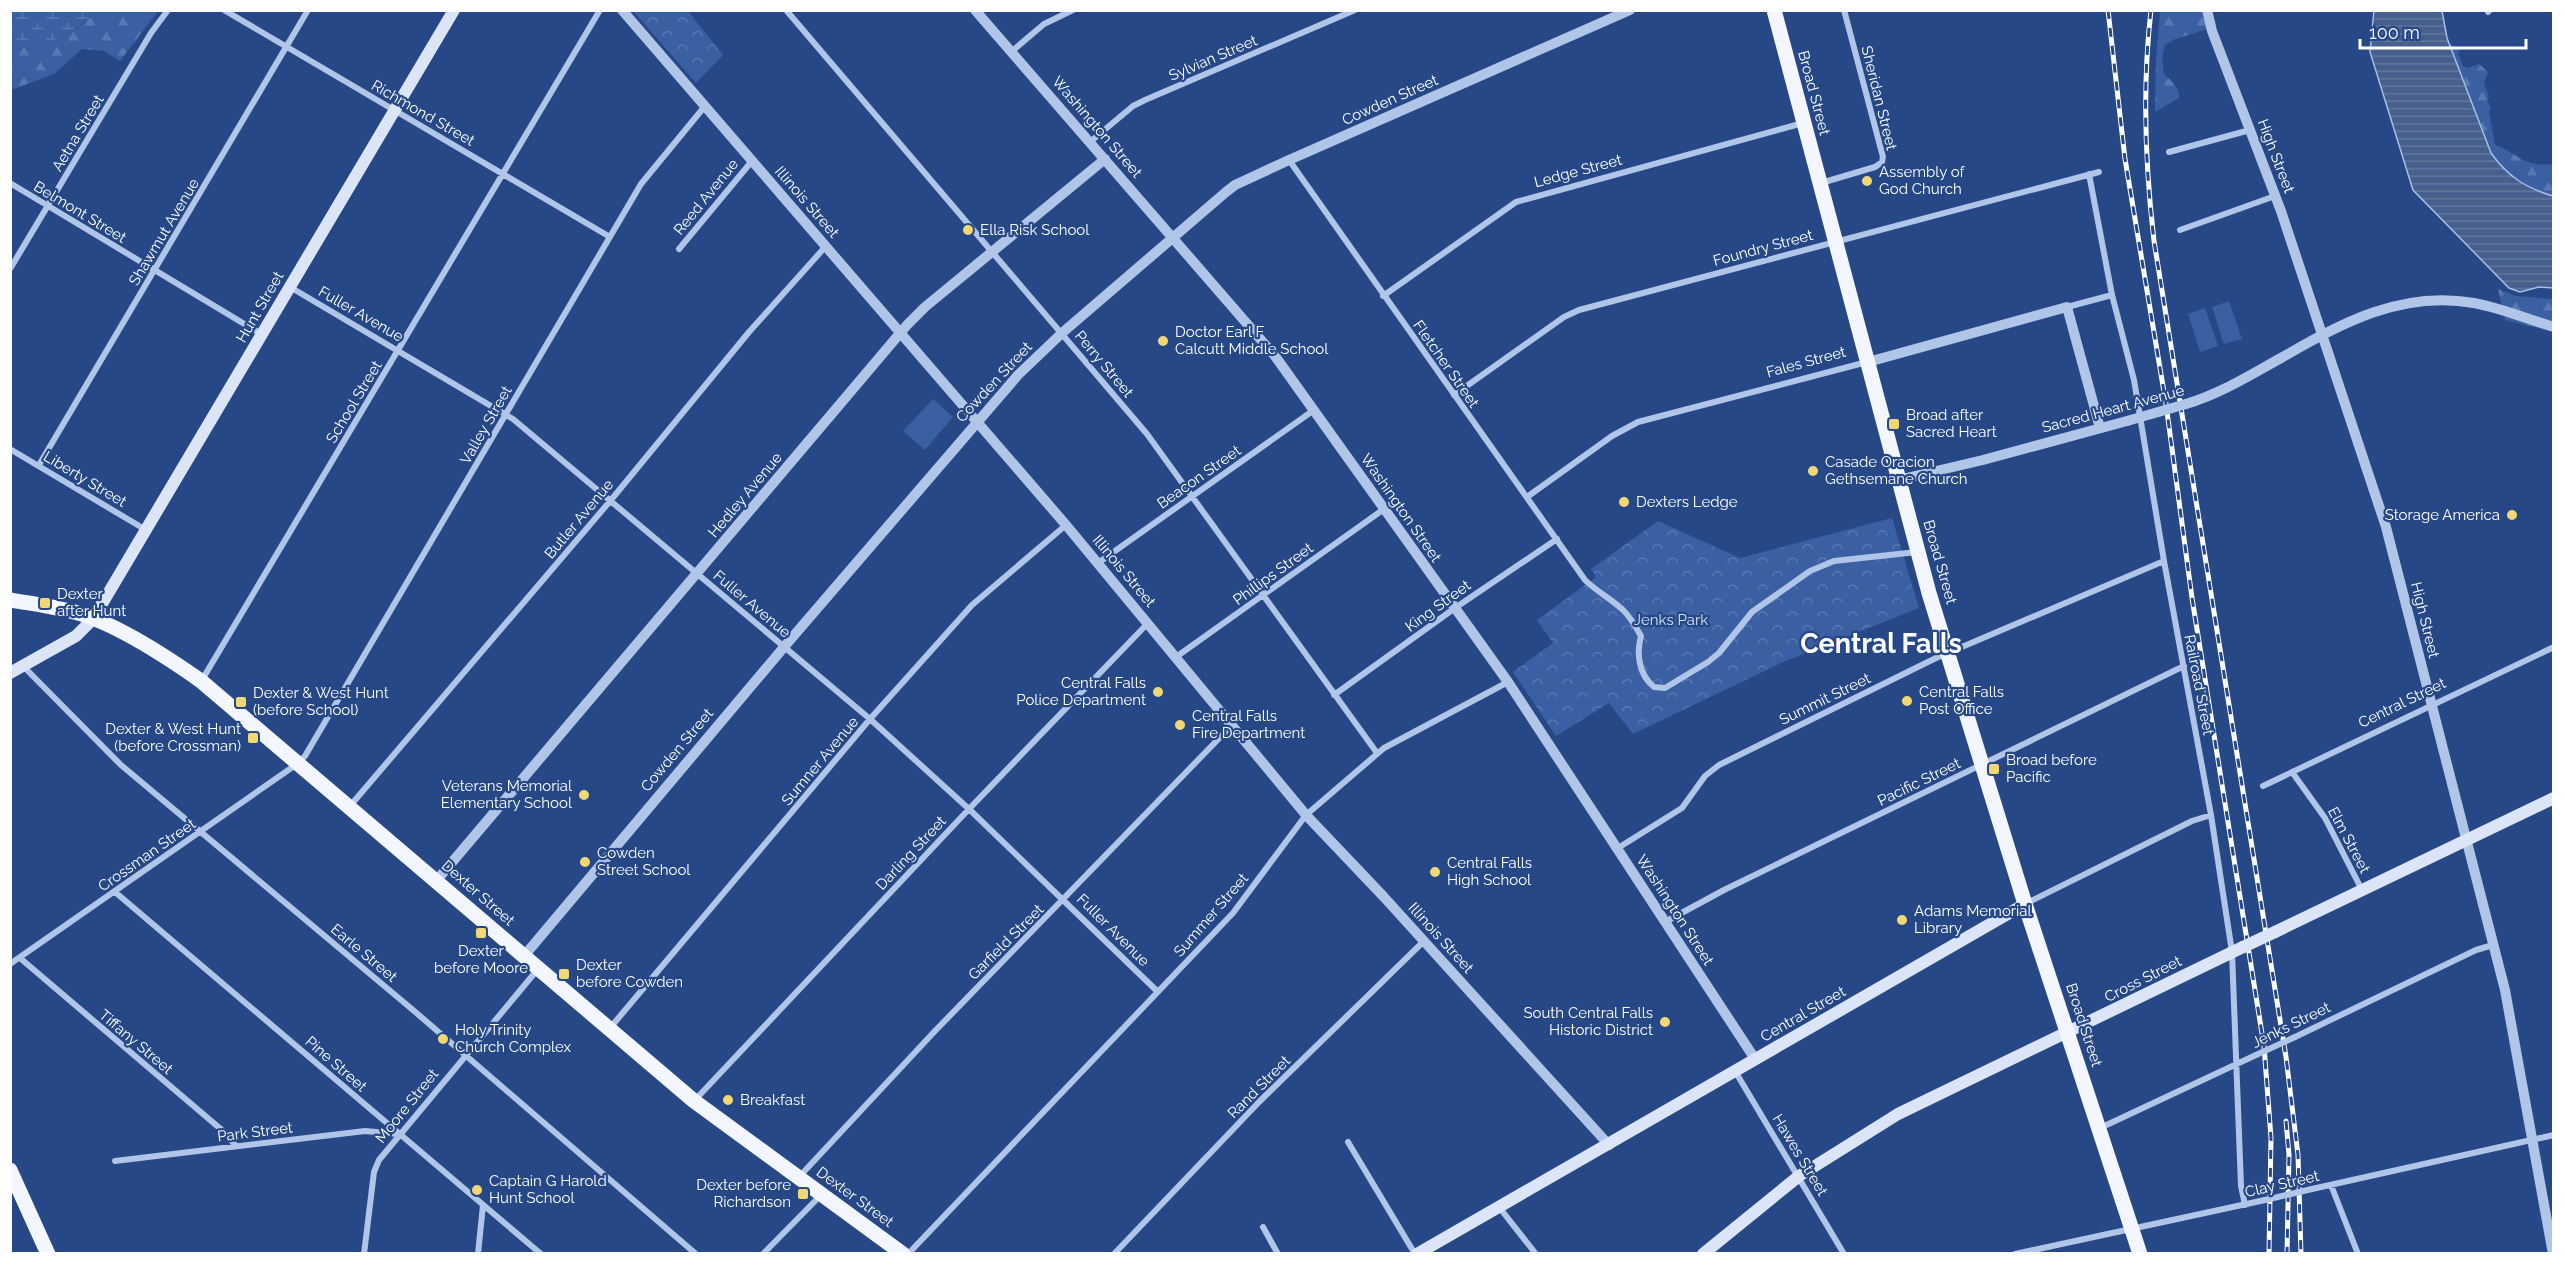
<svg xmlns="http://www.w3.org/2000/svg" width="2564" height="1264" font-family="Raleway,sans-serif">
	<defs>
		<pattern id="forest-firs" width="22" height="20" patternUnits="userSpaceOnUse" patternTransform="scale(1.5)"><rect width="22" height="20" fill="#3a60a3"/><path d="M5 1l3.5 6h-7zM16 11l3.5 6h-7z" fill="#5878b1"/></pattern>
		<pattern id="wetland-marsh" width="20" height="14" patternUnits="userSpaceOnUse" patternTransform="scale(1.5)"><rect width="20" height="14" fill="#3a60a3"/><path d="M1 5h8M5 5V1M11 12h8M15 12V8" fill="none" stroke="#5878b1"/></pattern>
		<pattern id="park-crowns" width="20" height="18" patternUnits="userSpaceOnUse" patternTransform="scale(1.5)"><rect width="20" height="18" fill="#3a60a3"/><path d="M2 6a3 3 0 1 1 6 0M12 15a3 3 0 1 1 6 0" fill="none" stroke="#5878b1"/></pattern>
		<pattern id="water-rules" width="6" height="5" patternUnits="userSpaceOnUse" patternTransform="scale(1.5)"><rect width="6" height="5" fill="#475f8d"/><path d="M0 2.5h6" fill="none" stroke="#63779e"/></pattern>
	</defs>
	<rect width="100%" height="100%" fill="#264886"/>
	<!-- forest -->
	<path fill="url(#forest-firs)" d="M97,11H158L120,61L104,51L82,49L54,74L11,90V46C53,41 65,43 97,11Z
		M2160,11H2212L2211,28L2175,39L2165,45L2162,57L2164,74C2171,81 2180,87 2179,98L2155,112L2156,59Z
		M2436,18L2444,25C2443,37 2448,45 2460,49L2458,54L2463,66L2468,68L2479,64L2488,72L2484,83L2489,96L2487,100L2491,108L2489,113L2495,145C2518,153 2524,168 2553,164V200L2500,188Z
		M2498,289L2516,296L2553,299V332L2505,320Z"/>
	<!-- wetland -->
	<path fill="url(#wetland-marsh)" d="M11,10H97V11C66,41 52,43 11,46Z"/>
	<!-- park -->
	<path fill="url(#park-crowns)" d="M633,11H688L723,55L696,83Z
		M1892,518L1919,608L1783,662L1633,734L1609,703L1556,736L1513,672L1553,643L1537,620L1596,577L1591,569L1658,521L1740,558Z"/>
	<!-- garden -->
	<path fill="#3a60a3" d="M2229,301L2242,339L2224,344L2212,307Z
		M2205,308L2218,346L2200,352L2188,314Z
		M933,399L953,417L925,450L903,431Z"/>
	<!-- water -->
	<path fill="url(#water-rules)" stroke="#a5bfe9" stroke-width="1.5" d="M2374,10L2442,11L2447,38L2491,153C2508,177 2526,188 2553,196V288L2539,287L2520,292L2509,288L2413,190L2370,52Z"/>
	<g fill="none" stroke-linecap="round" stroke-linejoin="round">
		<!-- minor -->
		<path stroke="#b1c5e8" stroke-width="6" d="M224,10L610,237
			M786,10L1147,434L1377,753
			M2488,12L2490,10
			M1011,52L1044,24L1073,10
			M1090,142L1133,106L1145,100L1355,10
			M2169,152L2250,130
			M1289,160L1585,580C1597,592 1612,599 1624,611C1631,618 1636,627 1641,636C1636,654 1639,675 1654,687L1665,688L1708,662L1719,653L1752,612L1810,571L1834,561L1917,552
			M2089,174L2112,295L2134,380L2164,561L2211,815L2232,952L2241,1186L2245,1205
			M10,183L261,334
			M1821,183L1875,167L1882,162L1883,157L1844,10
			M2180,230L2275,196
			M679,249L752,161
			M10,269L151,33L168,10
			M290,287L513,419L870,719L969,809L1158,992
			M1383,296L1516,202L1803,123
			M2067,307L2112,295
			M1454,395L1564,317L1579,310L2099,172
			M10,449L146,530
			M39,465L308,10
			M1527,497L1612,436L1638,422L1867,362
			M1098,563L1314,410
			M1176,657L1384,509
			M22,665L121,765L413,1010L696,1254
			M202,680L600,10
			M1334,695L1455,608L1557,539
			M2292,772L2325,818L2362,890
			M2263,786L2554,647
			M350,806L611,500L749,332L826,246
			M1618,848L1682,808L1705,776L1719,765L1936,658L2164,561
			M115,892L541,1254
			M2025,904L2192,821L2211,815
			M1665,922L1724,890L2184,666
			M20,958L223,1131L236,1146
			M10,964L297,764L305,756L641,184L705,106
			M610,1028L870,719L972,605L1066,525
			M2295,1037L2476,950L2493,945
			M1735,1071L1844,1254
			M694,1101L969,809L1148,623
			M2100,1128L2256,1055
			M1348,1142L1415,1254
			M115,1161L365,1131L398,1134
			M799,1177L934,1032L1232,725
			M2331,1185L2358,1254
			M2312,1189L2554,1135
			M1499,1207L1536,1254
			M1263,1227L1278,1254
			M364,1254L374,1172L379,1160L538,969
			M478,1254L483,1205
			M763,1254L821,1195
			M908,1254L1233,913L1306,815L1384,748L1508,682
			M1114,1254L1259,1102L1424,941
			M2015,1254L2265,1200"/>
		<!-- tertiary -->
		<path stroke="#b1c5e8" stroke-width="10" d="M622,10L1066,525L1306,815L1383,896L1609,1145
			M975,10L1275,356L1508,682L1755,1059
			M2207,10L2212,31L2281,211L2386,527L2505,990L2553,1254
			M1868,362L2067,307L2100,428
			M2186,404C2220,394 2250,375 2281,358C2342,323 2401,290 2474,303C2501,308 2527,319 2554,327
			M1898,480L1983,460L2127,421
			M437,880L907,325L925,307L1105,159
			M524,956L784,647L1018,375L1062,333L1226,192L1235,185L1289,160L1630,10"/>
		<!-- secondary -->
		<path stroke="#dbe5f7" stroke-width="12" d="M10,673L76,636L93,619L454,10
			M2275,932L2554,798
			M1417,1254L2025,904
			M1703,1254L1799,1176L1898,1114L2243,947"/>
		<!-- primary -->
		<path stroke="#f3f6fe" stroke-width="15" d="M1774,10L1929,593L2025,904L2140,1254
			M10,600C30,603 51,606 70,611C110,620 167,657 201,681L694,1101L903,1254
			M10,1170L48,1254"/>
		<defs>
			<path id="rail" d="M2108,10L2125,159L2166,404L2192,598L2264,1046L2271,1138L2269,1254
				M2151,10C2142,88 2145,164 2154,241L2286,1057L2298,1155L2301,1254
				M2286,1121L2289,1155L2287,1254"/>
		</defs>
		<!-- rail casing -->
		<use href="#rail" stroke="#fff" stroke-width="5"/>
		<!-- rail -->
		<use href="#rail" stroke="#264886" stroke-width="3" stroke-dasharray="9" stroke-linecap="butt"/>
		<!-- minor-bridge -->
		<path stroke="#b1c5e8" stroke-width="6" d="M2256,1055L2295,1037
			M2265,1200L2312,1189"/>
		<!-- tertiary-bridge -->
		<path stroke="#b1c5e8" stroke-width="10" d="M2127,421L2186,404"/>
		<!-- secondary-bridge -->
		<path stroke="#dbe5f7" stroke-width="12" d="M2243,947L2275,932"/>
	</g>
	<!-- markers -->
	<g fill="#f2d875" stroke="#264886" stroke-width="2">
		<circle cx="1867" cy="181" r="6"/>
		<circle cx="968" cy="230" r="6"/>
		<circle cx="1163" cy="341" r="6"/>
		<rect x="1888" y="418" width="12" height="12" rx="3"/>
		<circle cx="1813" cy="471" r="6"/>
		<circle cx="1624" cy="502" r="6"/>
		<circle cx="2512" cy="515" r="6"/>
		<rect x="39" y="597" width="12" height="12" rx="3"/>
		<circle cx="1158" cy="692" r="6"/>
		<circle cx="1907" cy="701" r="6"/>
		<rect x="235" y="696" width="12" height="12" rx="3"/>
		<circle cx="1180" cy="725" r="6"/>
		<rect x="247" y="732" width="12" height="12" rx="3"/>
		<rect x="1988" y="763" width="12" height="12" rx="3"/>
		<circle cx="584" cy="795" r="6"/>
		<circle cx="585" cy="862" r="6"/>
		<circle cx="1435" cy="872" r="6"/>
		<circle cx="1902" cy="920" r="6"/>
		<rect x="475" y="927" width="12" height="12" rx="3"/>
		<rect x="558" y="968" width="12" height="12" rx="3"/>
		<circle cx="1665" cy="1022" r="6"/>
		<circle cx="443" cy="1039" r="6"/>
		<circle cx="728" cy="1100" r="6"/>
		<circle cx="477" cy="1190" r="6"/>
		<rect x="797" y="1188" width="12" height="12" rx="3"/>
	</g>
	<g text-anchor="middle" stroke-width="4.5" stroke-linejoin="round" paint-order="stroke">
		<!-- street labels -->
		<g font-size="15" fill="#fff" stroke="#264886">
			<text transform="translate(1213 58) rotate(-23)" y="5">Sylvian Street</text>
			<text transform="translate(1814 93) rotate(75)" y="5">Broad Street</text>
			<text transform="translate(1879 98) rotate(76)" y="5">Sheridan Street</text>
			<text transform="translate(1390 100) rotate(-24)" y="5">Cowden Street</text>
			<text transform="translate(423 113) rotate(30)" y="5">Richmond Street</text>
			<text transform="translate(1097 127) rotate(49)" y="5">Washington Street</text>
			<text transform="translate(78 133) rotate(-59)" y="5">Aetna Street</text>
			<text transform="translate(2276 156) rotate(69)" y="5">High Street</text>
			<text transform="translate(1578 171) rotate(-15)" y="5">Ledge Street</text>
			<text transform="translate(706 197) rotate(-51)" y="5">Reed Avenue</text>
			<text transform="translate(807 202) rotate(49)" y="5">Illinois Street</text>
			<text transform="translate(80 212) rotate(31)" y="5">Belmont Street</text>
			<text transform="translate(164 232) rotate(-59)" y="5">Shawmut Avenue</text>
			<text transform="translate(1763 248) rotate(-15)" y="5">Foundry Street</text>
			<text transform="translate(260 307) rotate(-60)" y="5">Hunt Street</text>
			<text transform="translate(361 314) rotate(30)" y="5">Fuller Avenue</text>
			<text transform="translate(1806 362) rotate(-15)" y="5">Fales Street</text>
			<text transform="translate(1104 364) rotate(50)" y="5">Perry Street</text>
			<text transform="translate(1446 364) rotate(55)" y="5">Fletcher Street</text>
			<text transform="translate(994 382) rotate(-47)" y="5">Cowden Street</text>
			<text transform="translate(354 402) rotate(-59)" y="5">School Street</text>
			<text transform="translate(2113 409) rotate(-15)" y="5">Sacred Heart Avenue</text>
			<text transform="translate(486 425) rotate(-60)" y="5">Valley Street</text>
			<text transform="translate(1199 477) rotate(-35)" y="5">Beacon Street</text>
			<text transform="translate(85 479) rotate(31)" y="5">Liberty Street</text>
			<text transform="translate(745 495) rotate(-50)" y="5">Hedley Avenue</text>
			<text transform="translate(1401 508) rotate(55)" y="5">Washington Street</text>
			<text transform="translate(579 519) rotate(-50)" y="5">Butler Avenue</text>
			<text transform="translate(1940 562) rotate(74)" y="5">Broad Street</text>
			<text transform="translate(1124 571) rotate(50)" y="5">Illinois Street</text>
			<text transform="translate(1273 574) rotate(-36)" y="5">Phillips Street</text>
			<text transform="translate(752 604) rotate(40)" y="5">Fuller Avenue</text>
			<text transform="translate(1438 606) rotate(-36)" y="5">King Street</text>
			<text transform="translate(2425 620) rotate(76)" y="5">High Street</text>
			<text transform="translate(2199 685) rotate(79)" y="5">Railroad Street</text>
			<text transform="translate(1825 699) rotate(-26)" y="5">Summit Street</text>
			<text transform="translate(2402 703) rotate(-26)" y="5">Central Street</text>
			<text transform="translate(677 750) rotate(-50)" y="5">Cowden Street</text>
			<text transform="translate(820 761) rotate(-50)" y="5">Sumner Avenue</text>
			<text transform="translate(1919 782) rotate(-26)" y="5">Pacific Street</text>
			<text transform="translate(2349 840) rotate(62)" y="5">Elm Street</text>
			<text transform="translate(911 853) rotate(-47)" y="5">Darling Street</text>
			<text transform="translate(147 855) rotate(-35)" y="5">Crossman Street</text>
			<text transform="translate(478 893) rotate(41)" y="5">Dexter Street</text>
			<text transform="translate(1675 910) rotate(57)" y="5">Washington Street</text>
			<text transform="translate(1211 915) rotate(-49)" y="5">Summer Street</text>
			<text transform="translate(1113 930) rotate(45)" y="5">Fuller Avenue</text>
			<text transform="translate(1441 938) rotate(48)" y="5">Illinois Street</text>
			<text transform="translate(1006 942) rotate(-45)" y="5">Garfield Street</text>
			<text transform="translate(364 953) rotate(40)" y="5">Earle Street</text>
			<text transform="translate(2143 979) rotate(-27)" y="5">Cross Street</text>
			<text transform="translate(1803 1014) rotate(-30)" y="5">Central Street</text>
			<text transform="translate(2084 1025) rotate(72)" y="5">Broad Street</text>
			<text transform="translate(2291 1025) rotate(-26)" y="5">Jenks Street</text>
			<text transform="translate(136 1042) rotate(40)" y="5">Tiffany Street</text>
			<text transform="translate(336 1064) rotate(41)" y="5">Pine Street</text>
			<text transform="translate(1259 1087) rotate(-45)" y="5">Rand Street</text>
			<text transform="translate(407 1106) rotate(-51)" y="5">Moore Street</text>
			<text transform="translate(255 1132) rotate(-7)" y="5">Park Street</text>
			<text transform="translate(1800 1155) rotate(59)" y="5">Hawes Street</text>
			<text transform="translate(2282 1184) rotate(-13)" y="5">Clay Street</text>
			<text transform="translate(855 1197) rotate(36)" y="5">Dexter Street</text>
		</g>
		<!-- poi labels -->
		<g font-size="15" fill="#fff" stroke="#264886" text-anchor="start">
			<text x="1879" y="177">Assembly of<tspan x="1879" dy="17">God Church</tspan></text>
			<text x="980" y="235">Ella Risk School</text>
			<text x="1175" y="337">Doctor Earl F<tspan x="1175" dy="17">Calcutt Middle School</tspan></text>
			<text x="1906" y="420">Broad after<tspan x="1906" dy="17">Sacred Heart</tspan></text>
			<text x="1825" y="467">Casade Oracion<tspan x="1825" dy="17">Gethsemane Church</tspan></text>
			<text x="1636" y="507">Dexters Ledge</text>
			<text x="2500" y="520" text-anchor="end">Storage America</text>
			<text x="57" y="599">Dexter<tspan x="57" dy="17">after Hunt</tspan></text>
			<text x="1146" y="688" text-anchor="end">Central Falls<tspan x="1146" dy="17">Police Department</tspan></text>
			<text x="1919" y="697">Central Falls<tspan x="1919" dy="17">Post Office</tspan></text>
			<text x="253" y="698">Dexter &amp; West Hunt<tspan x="253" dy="17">(before School)</tspan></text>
			<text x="1192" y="721">Central Falls<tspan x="1192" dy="17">Fire Department</tspan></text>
			<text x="241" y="734" text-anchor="end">Dexter &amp; West Hunt<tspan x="241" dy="17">(before Crossman)</tspan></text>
			<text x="2006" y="765">Broad before<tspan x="2006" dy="17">Pacific</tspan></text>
			<text x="572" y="791" text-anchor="end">Veterans Memorial<tspan x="572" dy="17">Elementary School</tspan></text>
			<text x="597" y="858">Cowden<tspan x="597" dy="17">Street School</tspan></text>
			<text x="1447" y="868">Central Falls<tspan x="1447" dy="17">High School</tspan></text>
			<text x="1914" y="916">Adams Memorial<tspan x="1914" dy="17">Library</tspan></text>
			<text x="481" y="956" text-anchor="middle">Dexter<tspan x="481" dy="17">before Moore</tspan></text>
			<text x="576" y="970">Dexter<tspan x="576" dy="17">before Cowden</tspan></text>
			<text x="1653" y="1018" text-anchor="end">South Central Falls<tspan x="1653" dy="17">Historic District</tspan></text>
			<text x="455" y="1035">Holy Trinity<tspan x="455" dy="17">Church Complex</tspan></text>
			<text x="740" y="1105">Breakfast</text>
			<text x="489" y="1186">Captain G Harold<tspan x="489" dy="17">Hunt School</tspan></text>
			<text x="791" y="1190" text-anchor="end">Dexter before<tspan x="791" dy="17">Richardson</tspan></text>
		</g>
		<!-- park labels -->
		<g font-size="15" fill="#d4e1f7" stroke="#264886">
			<text x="1671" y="625">Jenks Park</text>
		</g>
		<!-- town labels -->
		<g font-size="27" font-weight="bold" fill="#fff" stroke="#264886">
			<text x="1881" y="653">Central Falls</text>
		</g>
	</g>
	<!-- border -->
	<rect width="2564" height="1264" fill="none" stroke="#ffffff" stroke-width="24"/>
	<!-- scale -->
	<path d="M2360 39v9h166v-9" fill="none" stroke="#ffffff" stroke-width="3"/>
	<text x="2369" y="39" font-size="18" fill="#ffffff" stroke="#264886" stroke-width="4.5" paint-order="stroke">100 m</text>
</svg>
